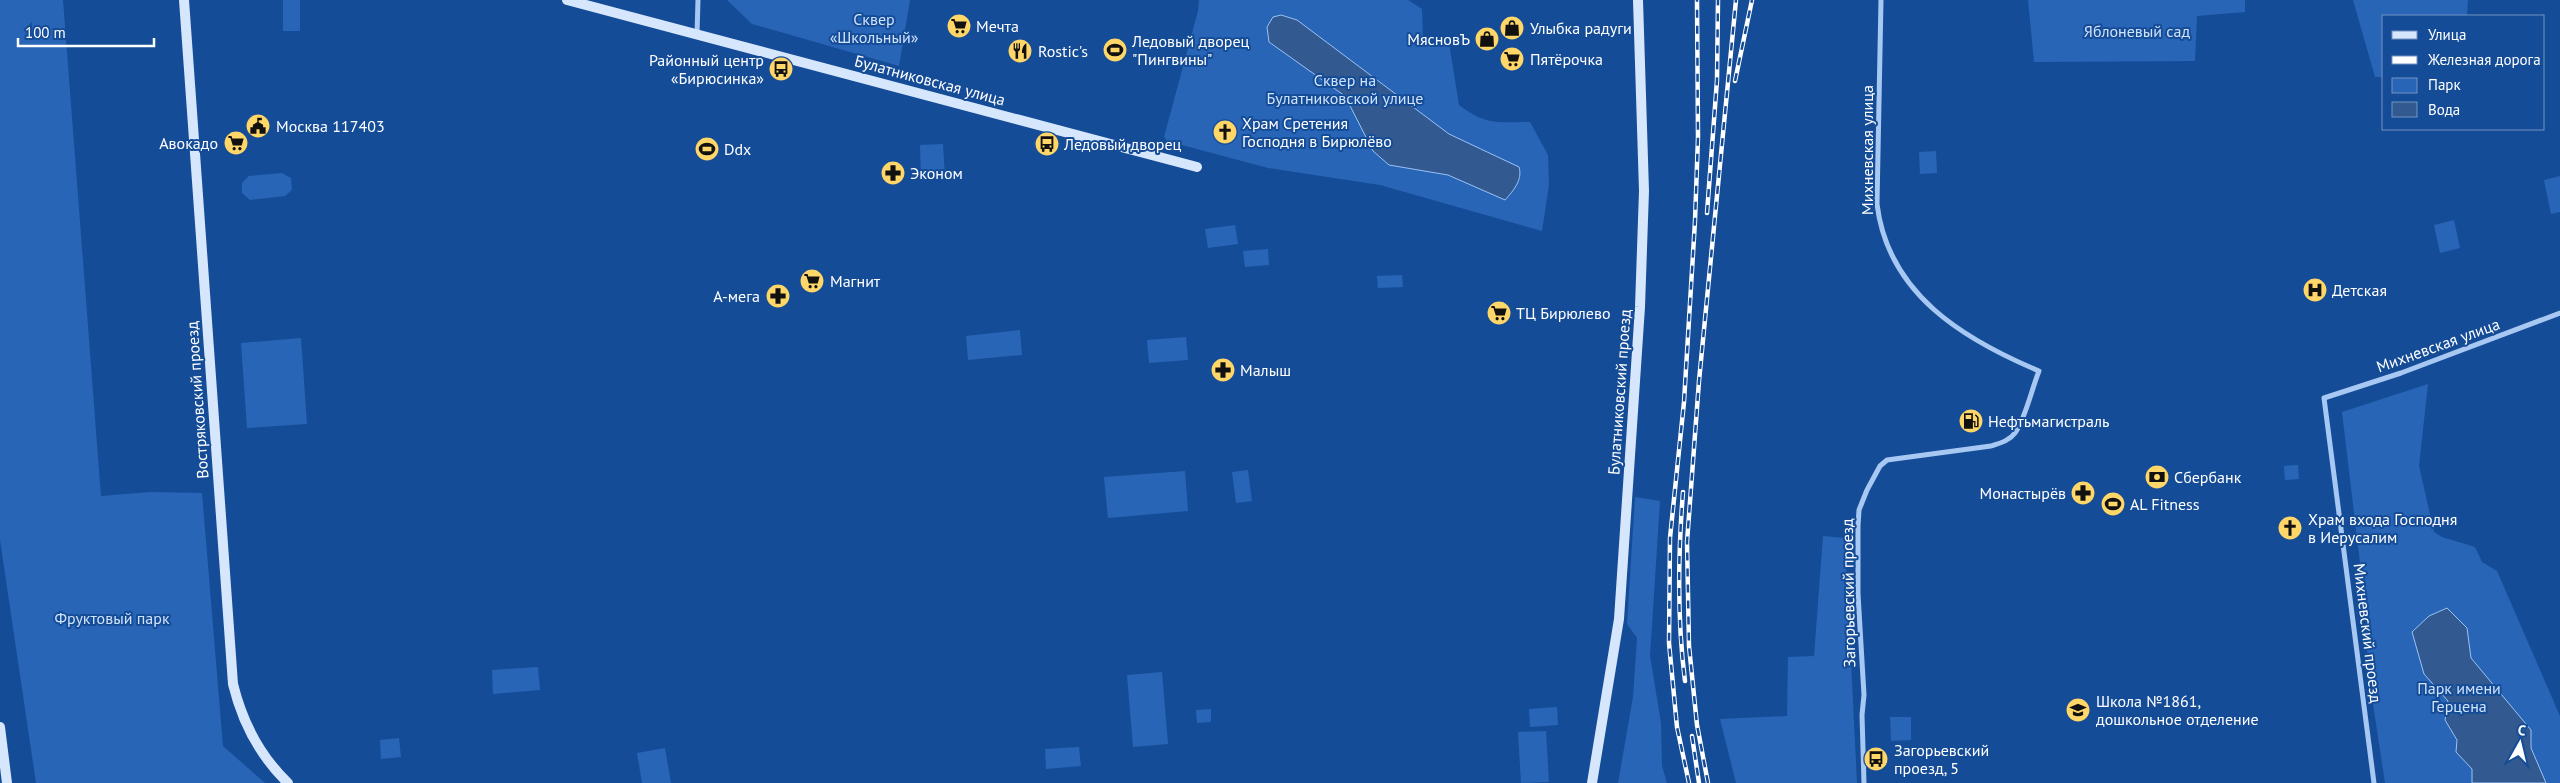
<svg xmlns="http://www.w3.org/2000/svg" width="2560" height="783" font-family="'PT Sans',sans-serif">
	<rect width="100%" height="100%" fill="#154c97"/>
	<!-- green -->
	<path fill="#2865b6" d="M0,0H63L101,496L150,492L202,493L223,746L265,783H36L0,540Z
		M283,0H300V31H283Z
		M727,0H910L899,66L752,24Z
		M1199,0H1408L1422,9L1423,42L1449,43L1459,105C1487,126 1497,122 1530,122L1548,155L1549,185L1542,231L1380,185L1268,168L1167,141L1164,137L1198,11Z
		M2028,0H2245V12L2197,16L2195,61L2034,62Z
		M2353,0H2468L2467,16H2384V77H2375Z
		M943,144L945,177L921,178L920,145Z
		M1936,151L1937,173L1920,174L1919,152Z
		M282,173L291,178L292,190L285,196L250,200L242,193V183L249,176Z
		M2560,176V212L2551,214L2544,180Z
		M2454,220L2460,248L2440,253L2434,225Z
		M1235,225L1238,244L1208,248L1205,229Z
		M1268,249L1269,265L1245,267L1243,251Z
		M1402,275L1403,287L1378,288L1377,276Z
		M1020,330L1022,355L968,360L966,336Z
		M1186,337L1188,360L1149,363L1147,340Z
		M301,338L307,424L247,428L241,343Z
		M2428,384L2419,466L2434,532L2442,537L2475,547L2482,562L2497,571L2560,716V783H2385L2368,671L2365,605L2342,412Z
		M2298,465L2299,479L2285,480L2284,466Z
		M1248,470L1252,501L1236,503L1232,472Z
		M1185,471L1188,511L1108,518L1104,477Z
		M1635,497L1660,501L1650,656L1661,723L1662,766L1667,783H1618L1633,697L1637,638L1627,624Z
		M1823,536L1845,538L1857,783H1736L1720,719L1787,716L1788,657L1814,656Z
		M538,667L540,690L493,694L492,670Z
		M1162,672L1168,744L1133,747L1127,675Z
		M1557,707L1558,725L1530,727L1529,709Z
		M1211,709V722L1197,723L1196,710Z
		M1890,717H1911V740L1891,741Z
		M1546,731L1549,782L1521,783L1518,732Z
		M399,738L401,757L381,759L380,740Z
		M1079,747L1081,766L1046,769L1045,749Z
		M665,748L671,783H642L637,753Z"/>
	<!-- water -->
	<path fill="#325a91" stroke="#9ac2f5" d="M1281,15L1297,20L1449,134L1519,167C1523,180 1513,191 1505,200L1448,175L1389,165L1373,151L1345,96L1269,42L1267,27L1273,17Z
		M2447,608L2467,628L2471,658L2531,730V748L2546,783H2472V769L2456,752L2457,740L2445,720L2448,701L2424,674L2412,632L2429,616Z"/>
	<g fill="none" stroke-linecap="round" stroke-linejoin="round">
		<!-- street -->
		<path stroke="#a7c8f2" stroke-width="5" d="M697,34L698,0
			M1864,783L1862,715L1864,695L1858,594V526L1859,510L1867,490L1880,466L1887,460L1991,446C2000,443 2009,441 2015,433C2025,420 2032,388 2039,371C1963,339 1888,294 1877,204L1881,0
			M2374,783L2324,398L2401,373L2560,313"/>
		<!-- secondary -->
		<path stroke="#d6e6fc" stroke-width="10" d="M184,0L233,684C242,721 260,756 288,783
			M567,0L1197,167
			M0,727L7,783
			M1592,783L1619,619L1640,307L1644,191L1638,0"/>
		<defs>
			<path id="rail" d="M1735,81L1752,0
				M1707,213L1717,80L1718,0
				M1683,492C1678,555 1677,619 1685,681
				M1692,736L1699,783
				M1689,783L1677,727L1669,643L1670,538L1684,402L1695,221L1698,137L1697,0
				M1708,783L1697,725L1689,646L1687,542L1699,381L1736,0"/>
		</defs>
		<!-- rail casing -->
		<use href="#rail" stroke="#fff" stroke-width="4.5"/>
		<!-- rail -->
		<use href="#rail" stroke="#154c97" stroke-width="2.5" stroke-dasharray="8" stroke-linecap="butt"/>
	</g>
	<!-- icons -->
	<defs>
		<symbol id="supermarket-disc" viewBox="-11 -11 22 22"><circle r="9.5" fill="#ffd668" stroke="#154c97"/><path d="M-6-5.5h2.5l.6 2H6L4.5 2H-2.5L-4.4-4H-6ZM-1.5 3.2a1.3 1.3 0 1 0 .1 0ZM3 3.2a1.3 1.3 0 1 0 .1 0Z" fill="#111"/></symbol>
		<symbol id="shop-disc" viewBox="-11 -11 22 22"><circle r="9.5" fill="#ffd668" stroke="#154c97"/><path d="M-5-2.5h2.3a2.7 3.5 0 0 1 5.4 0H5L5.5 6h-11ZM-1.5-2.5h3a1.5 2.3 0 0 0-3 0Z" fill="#111"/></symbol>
		<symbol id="stadium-disc" viewBox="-11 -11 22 22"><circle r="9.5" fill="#ffd668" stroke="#154c97"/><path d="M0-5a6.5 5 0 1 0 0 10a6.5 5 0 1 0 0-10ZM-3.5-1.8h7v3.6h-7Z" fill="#111"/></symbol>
		<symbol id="restaurant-disc" viewBox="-11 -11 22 22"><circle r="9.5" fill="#ffd668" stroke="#154c97"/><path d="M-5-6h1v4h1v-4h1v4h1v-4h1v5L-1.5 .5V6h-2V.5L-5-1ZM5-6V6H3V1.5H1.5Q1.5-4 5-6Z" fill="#111"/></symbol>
		<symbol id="bus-disc" viewBox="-11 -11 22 22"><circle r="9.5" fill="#ffd668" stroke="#154c97"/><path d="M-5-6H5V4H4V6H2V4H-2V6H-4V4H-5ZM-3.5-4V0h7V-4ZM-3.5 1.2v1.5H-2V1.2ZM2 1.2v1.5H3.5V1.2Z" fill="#111"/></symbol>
		<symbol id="civic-disc" viewBox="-11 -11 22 22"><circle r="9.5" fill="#ffd668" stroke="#154c97"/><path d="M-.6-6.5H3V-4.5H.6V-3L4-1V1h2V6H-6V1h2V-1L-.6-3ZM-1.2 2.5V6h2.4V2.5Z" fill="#111"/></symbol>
		<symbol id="church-disc" viewBox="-11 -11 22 22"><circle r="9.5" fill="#ffd668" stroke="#154c97"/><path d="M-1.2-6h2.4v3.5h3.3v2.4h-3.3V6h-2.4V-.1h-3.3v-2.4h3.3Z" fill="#111"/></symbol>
		<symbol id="pharmacy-disc" viewBox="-11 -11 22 22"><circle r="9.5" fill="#ffd668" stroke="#154c97"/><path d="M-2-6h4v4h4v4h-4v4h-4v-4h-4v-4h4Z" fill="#111"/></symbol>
		<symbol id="hospital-disc" viewBox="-11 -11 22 22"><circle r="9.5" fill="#ffd668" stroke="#154c97"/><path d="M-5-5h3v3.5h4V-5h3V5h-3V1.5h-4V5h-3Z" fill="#111"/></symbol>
		<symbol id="fuel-disc" viewBox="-11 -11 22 22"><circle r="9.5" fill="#ffd668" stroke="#154c97"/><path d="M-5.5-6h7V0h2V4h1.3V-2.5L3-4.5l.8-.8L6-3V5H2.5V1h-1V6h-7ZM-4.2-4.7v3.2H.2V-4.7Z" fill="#111"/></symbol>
		<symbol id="bank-disc" viewBox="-11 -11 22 22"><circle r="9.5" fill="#ffd668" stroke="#154c97"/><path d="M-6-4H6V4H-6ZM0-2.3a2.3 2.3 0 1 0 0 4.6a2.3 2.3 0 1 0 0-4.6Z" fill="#111"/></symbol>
		<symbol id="school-disc" viewBox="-11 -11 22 22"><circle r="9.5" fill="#ffd668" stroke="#154c97"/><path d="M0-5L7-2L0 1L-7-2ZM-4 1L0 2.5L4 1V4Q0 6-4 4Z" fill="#111"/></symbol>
	</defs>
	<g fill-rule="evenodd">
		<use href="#supermarket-disc" x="945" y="12" width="28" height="28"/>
		<use href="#shop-disc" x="1498" y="14" width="28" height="28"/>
		<use href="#shop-disc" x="1473" y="25" width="28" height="28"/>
		<use href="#stadium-disc" x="1101" y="36" width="28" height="28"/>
		<use href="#restaurant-disc" x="1006" y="37" width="28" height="28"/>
		<use href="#supermarket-disc" x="1498" y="45" width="28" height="28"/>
		<use href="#bus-disc" x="767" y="55" width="28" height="28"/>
		<use href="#civic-disc" x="244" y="112" width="28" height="28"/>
		<use href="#church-disc" x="1211" y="118" width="28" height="28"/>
		<use href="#supermarket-disc" x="222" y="129" width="28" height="28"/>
		<use href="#bus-disc" x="1033" y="130" width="28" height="28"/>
		<use href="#stadium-disc" x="693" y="135" width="28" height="28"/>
		<use href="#pharmacy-disc" x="879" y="159" width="28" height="28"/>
		<use href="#supermarket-disc" x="798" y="267" width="28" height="28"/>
		<use href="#hospital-disc" x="2301" y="276" width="28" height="28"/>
		<use href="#pharmacy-disc" x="764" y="282" width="28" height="28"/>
		<use href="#supermarket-disc" x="1485" y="299" width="28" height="28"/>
		<use href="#pharmacy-disc" x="1209" y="356" width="28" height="28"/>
		<use href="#fuel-disc" x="1957" y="407" width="28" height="28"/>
		<use href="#bank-disc" x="2143" y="463" width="28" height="28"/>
		<use href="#pharmacy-disc" x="2069" y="479" width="28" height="28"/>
		<use href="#stadium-disc" x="2099" y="490" width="28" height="28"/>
		<use href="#church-disc" x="2276" y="514" width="28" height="28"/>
		<use href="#school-disc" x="2064" y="696" width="28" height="28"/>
		<use href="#bus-disc" x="1862" y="745" width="28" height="28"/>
	</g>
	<g text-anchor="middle" stroke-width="4" stroke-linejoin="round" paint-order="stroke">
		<!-- park labels -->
		<g font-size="16" fill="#cfe3fc" stroke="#154c97">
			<text x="874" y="25">Сквер<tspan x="874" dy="18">«Школьный»</tspan></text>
			<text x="2137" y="37">Яблоневый сад</text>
			<text x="1345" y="86">Сквер на<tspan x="1345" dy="18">Булатниковской улице</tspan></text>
			<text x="112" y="624">Фруктовый парк</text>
			<text x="2459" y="694">Парк имени<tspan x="2459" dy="18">Герцена</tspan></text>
		</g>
		<!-- poi labels -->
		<g font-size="16" fill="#fff" stroke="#154c97" text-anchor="start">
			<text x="976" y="32">Мечта</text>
			<text x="1530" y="34">Улыбка радуги</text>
			<text x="1470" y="45" text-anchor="end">МясновЪ</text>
			<text x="1132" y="47">Ледовый дворец<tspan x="1132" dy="18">"Пингвины"</tspan></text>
			<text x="1038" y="57">Rostic's</text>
			<text x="1530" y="65">Пятёрочка</text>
			<text x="764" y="66" text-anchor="end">Районный центр<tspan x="764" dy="18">«Бирюсинка»</tspan></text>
			<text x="1242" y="129">Храм Сретения<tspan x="1242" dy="18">Господня в Бирюлёво</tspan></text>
			<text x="276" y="132">Москва 117403</text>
			<text x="218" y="149" text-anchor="end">Авокадо</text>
			<text x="1064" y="150">Ледовый дворец</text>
			<text x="724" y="155">Ddx</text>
			<text x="910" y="179">Эконом</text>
			<text x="830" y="287">Магнит</text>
			<text x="2332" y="296">Детская</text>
			<text x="760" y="302" text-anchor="end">А-мега</text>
			<text x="1516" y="319">ТЦ Бирюлево</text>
			<text x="1240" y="376">Малыш</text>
			<text x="1988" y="427">Нефтьмагистраль</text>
			<text x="2174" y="483">Сбербанк</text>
			<text x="2066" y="499" text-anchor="end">Монастырёв</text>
			<text x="2130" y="510">AL Fitness</text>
			<text x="2308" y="525">Храм входа Господня<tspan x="2308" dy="18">в Иерусалим</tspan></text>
			<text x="2096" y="707">Школа №1861,<tspan x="2096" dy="18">дошкольное отделение</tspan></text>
			<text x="1894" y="756">Загорьевский<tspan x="1894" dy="18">проезд, 5</tspan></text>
		</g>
		<!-- street labels -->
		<g font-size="16" fill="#fff" stroke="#154c97">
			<text transform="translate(930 80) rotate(15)" y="6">Булатниковская улица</text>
			<text transform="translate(1867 150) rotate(-90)" y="6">Михневская улица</text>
			<text transform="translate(2438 345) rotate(-20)" y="6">Михневская улица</text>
			<text transform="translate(1619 392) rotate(-86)" y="6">Булатниковский проезд</text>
			<text transform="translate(197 400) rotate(-94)" y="6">Востряковский проезд</text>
			<text transform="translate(1848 593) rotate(-91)" y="6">Загорьевский проезд</text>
			<text transform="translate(2368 633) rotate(83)" y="6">Михневский проезд</text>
		</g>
	</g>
	<!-- legend -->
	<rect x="2382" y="15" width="162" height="115" fill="#154c97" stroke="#7394c1"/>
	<rect x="2392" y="31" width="25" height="8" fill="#d6e6fc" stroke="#7394c1"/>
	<text x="2428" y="40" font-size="15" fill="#ffffff">Улица</text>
	<rect x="2392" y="56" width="25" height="8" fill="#ffffff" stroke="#7394c1"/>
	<text x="2428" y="65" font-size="15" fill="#ffffff">Железная дорога</text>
	<rect x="2392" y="78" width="25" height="15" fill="#2865b6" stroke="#7394c1"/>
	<text x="2428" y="90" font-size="15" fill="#ffffff">Парк</text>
	<rect x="2392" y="102" width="25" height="15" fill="#325a91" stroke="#7394c1"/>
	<text x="2428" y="115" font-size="15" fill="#ffffff">Вода</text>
	<!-- north arrow -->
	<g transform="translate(2520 743) rotate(8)" stroke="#154c97" stroke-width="4" paint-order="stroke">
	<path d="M0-4L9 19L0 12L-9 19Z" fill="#ffffff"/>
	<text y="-8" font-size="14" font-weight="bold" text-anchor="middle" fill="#ffffff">С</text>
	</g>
	<!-- scale -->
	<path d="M18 38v8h136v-8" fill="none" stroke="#ffffff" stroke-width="2.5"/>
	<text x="25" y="38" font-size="15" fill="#ffffff" stroke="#154c97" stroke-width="4" paint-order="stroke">100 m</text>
</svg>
